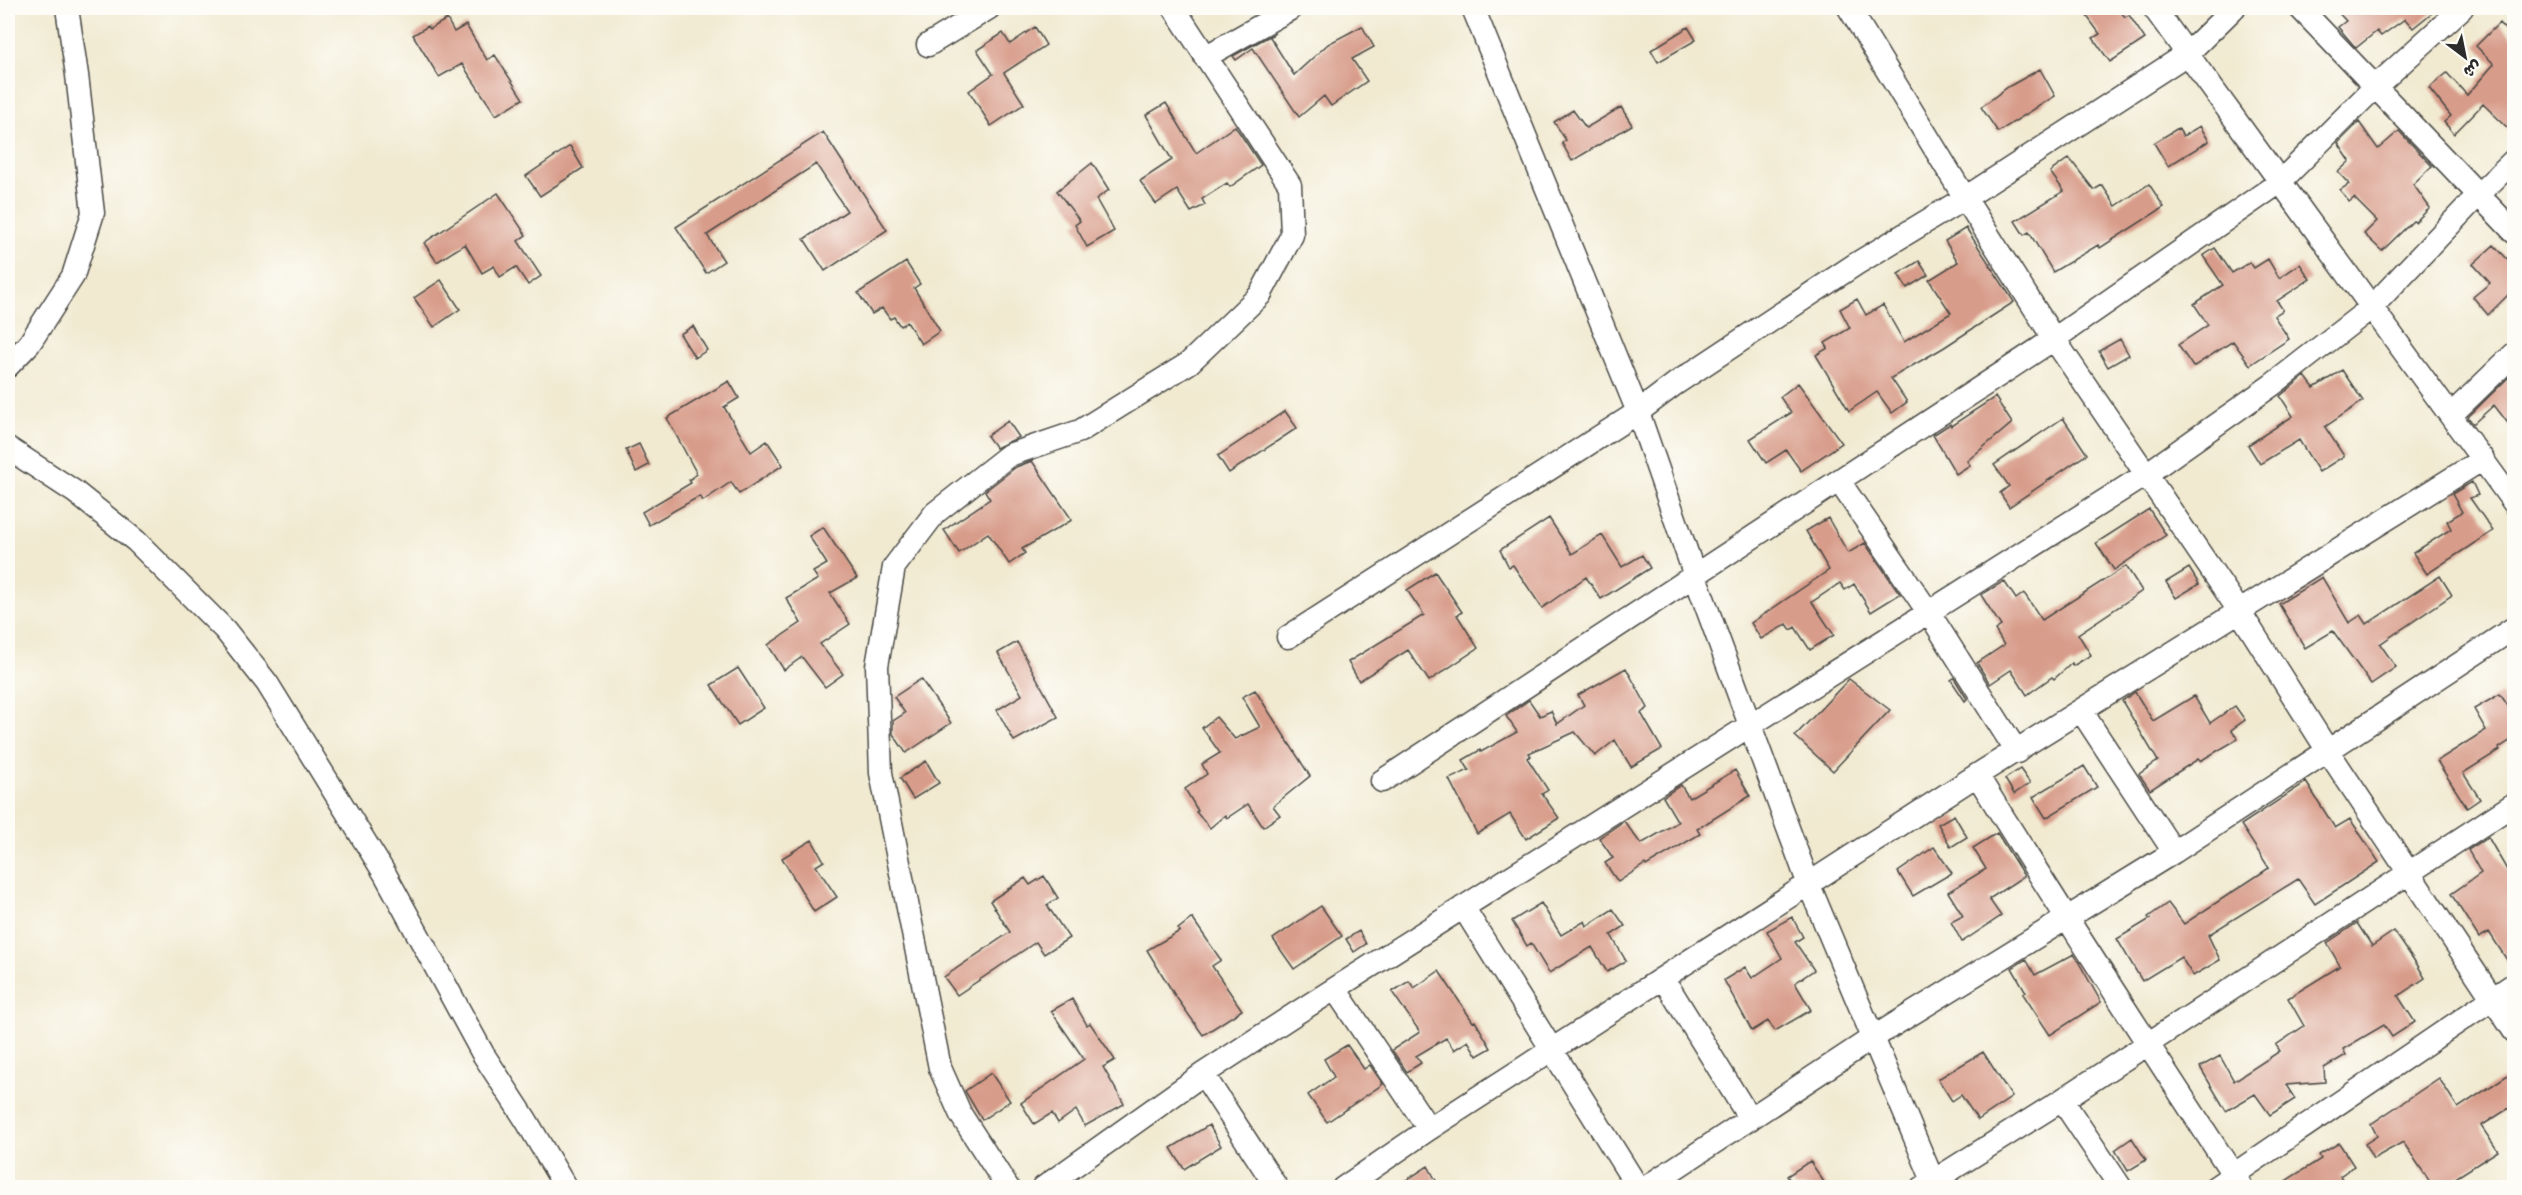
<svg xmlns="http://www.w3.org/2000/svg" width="2522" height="1195" font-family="'Playpen Sans','Playpen Sans Arabic',sans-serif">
	<rect width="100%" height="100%" fill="#fdfcf7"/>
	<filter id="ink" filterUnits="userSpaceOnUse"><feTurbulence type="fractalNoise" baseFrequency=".0167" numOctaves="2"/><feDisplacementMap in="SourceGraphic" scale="12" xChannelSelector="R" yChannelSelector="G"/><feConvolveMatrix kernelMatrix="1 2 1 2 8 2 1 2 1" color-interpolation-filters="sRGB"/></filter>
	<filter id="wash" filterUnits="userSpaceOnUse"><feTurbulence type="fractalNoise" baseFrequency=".008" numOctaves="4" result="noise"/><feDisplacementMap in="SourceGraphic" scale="24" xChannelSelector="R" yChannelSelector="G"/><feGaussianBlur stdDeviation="1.35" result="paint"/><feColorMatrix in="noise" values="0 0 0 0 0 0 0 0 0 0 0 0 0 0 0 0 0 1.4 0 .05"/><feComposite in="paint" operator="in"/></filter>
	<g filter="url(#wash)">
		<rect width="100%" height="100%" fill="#f1ead1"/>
		<g id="blocks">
			<!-- building -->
			<path fill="#d89c8a" d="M2081,8H2118L2125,17L2129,15L2145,39L2110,62L2093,38L2100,34Z
				M2334,8H2438L2413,28L2405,19L2381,36L2377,31L2356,48L2338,27L2346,21Z
				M447,19L454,32L466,25L487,60L495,55L523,99L496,115L462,64L439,77L413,35L428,26L430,29Z
				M2499,23L2514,39V134L2483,104L2454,134L2444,122L2451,116L2429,88L2447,73L2467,95L2494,64L2476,46Z
				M1362,26L1374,47L1352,59L1367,81L1331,106L1324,96L1299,117L1253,48L1236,60L1233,56L1275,33L1270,37L1294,75L1328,44Z
				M1035,27L1046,45L1004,73L1024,104L991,126L969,91L993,74L977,50L1003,33L1010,44Z
				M1688,27L1696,40L1658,62L1651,50Z
				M2040,69L2055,96L1998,132L1981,107L2008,87Z
				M1166,103L1196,153L1235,126L1261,165L1230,187L1227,183L1202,199L1205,205L1191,212L1177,190L1156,204L1140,181L1172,160L1146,115Z
				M1621,107L1632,125L1572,161L1562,143L1566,140L1554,122L1573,110L1586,128Z
				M2359,122L2378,149L2399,131L2432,166L2413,184L2430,208L2415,222L2413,221L2382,251L2364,234L2377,221L2354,198L2349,202L2340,190L2349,184L2338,172L2350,161L2338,143Z
				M2200,126L2209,141L2168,166L2154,143L2178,128L2183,136Z
				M823,132L887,230L825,271L804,239L847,211L816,164L707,235L724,261L706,273L676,227Z
				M570,146L583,168L540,196L526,176Z
				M2069,158L2094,190L2102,185L2116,206L2149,184L2164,207L2100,248L2098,245L2053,272L2029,232L2024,235L2015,221L2064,191L2050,172Z
				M1092,163L1109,190L1096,199L1114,231L1087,247L1075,225L1080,221L1057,191Z
				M498,193L526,235L518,241L541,276L528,285L516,267L500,277L494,266L482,273L465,244L437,262L424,243Z
				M1966,228L2014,302L1943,348L1891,378L1907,402L1892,413L1877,392L1849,411L1816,355L1828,348L1825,343L1850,328L1840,309L1857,299L1866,315L1883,305L1904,342L1951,313L1929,280L1958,262L1945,241Z
				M2494,245L2514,266V289L2488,315L2473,297L2490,283L2473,264Z
				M2215,248L2232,273L2250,262L2254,268L2268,259L2279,278L2300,264L2310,279L2277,301L2283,310L2274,316L2289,339L2250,365L2233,341L2193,367L2178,345L2208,325L2194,304L2223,285L2203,256Z
				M1919,261L1928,275L1907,288L1898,274Z
				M906,262L920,284L914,288L940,331L921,344L907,322L900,326L894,317L890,319L882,308L872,314L858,293Z
				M441,280L460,309L434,327L414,298Z
				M693,326L707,350L695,358L680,334Z
				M2120,339L2129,355L2108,367L2099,351Z
				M2342,370L2363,401L2325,427L2344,456L2319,472L2299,440L2260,464L2248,445L2293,416L2280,396L2305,376L2314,388Z
				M2514,372V431L2494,405L2473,424L2468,417Z
				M729,381L739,398L724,407L751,452L767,441L783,465L739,494L731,482L703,501L700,496L649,525L642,512L691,483L689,480L697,474L667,418Z
				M1798,383L1842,443L1801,471L1786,450L1766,463L1750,439L1791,413L1780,397Z
				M1995,397L2012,423L1967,461L1970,465L1956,474L1933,435L1950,424L1951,426Z
				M1285,411L1297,428L1229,473L1218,456Z
				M2063,418L2087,454L2009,507L2000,493L2009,486L1994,465Z
				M1008,421L1019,437L996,448L987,436Z
				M639,444L649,465L636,472L626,450Z
				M1032,461L1072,520L1022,549L1025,553L1009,564L988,533L959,553L944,530L990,499L985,491L1016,467Z
				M2472,482L2478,495L2470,498L2493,531L2427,574L2413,553L2451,529L2447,521L2462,512L2452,494Z
				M2149,509L2166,535L2114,570L2096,543Z
				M1549,518L1572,554L1602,535L1622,567L1642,555L1650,568L1601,599L1586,577L1542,608L1513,565L1509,567L1500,550Z
				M1828,518L1848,553L1865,543L1900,594L1871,612L1854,584L1845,590L1840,583L1812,602L1834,635L1810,650L1795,627L1791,630L1787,624L1761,639L1751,623L1829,570L1806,531Z
				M823,527L857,578L830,593L850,624L820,644L843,674L825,687L802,657L784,670L768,645L801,623L786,598L818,579L813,572L827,564L809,536Z
				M2126,566L2142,591L2078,634L2091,655L2073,666L2072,663L2054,679L2052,677L2027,695L2011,670L1990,684L1977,663L2004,645L1995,630L2001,626L1981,595L2004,581L2016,599L2024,593L2042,620Z
				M2189,568L2199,584L2176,598L2166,582Z
				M1435,572L1462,612L1457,615L1478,648L1429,681L1408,650L1359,681L1348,662L1424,615L1407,590Z
				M2440,576L2452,595L2380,644L2396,667L2371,684L2333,631L2305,648L2279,604L2322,577L2349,623L2361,615L2367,624Z
				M1017,642L1058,717L1014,741L997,710L1022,695L998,653Z
				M738,668L764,708L738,725L711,685Z
				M1626,668L1648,708L1641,713L1662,749L1631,767L1615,740L1595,756L1575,732L1529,753L1531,756L1527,758L1548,790L1542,794L1559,818L1526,839L1510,814L1477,834L1449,779L1469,770L1463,760L1480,750L1481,752L1517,732L1506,716L1529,700L1540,716L1551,711L1557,724L1584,705L1578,695Z
				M1954,678L1967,699L1965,701L1951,680Z
				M921,679L951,723L906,753L893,734V721L905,713L894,697Z
				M1849,679L1890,710L1833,771L1795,736Z
				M1255,690L1310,776L1273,806L1280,815L1263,827L1248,804L1227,818L1225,815L1210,828L1196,812L1198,811L1185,789L1207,774L1202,764L1220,753L1202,728L1216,717L1235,739L1260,727L1242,697Z
				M2135,692L2153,721L2194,696L2210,723L2235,706L2245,720L2231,730L2238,739L2200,761L2198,759L2150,790L2139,774L2158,761L2122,701Z
				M2500,694L2514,715V738L2499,748L2500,750L2463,773L2480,799L2467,808L2437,761L2486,730L2474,709Z
				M926,761L939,783L913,799L900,778Z
				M2084,766L2097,787L2046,818L2033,797Z
				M2020,769L2030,783L2014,794L2005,779Z
				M1735,770L1750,796L1697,829L1700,834L1646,866L1645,864L1618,882L1605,863L1613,858L1599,838L1624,821L1641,844L1678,822L1663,797L1681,785L1689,798Z
				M2306,782L2335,828L2350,819L2379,862L2315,904L2298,879L2208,935L2220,960L2193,976L2181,957L2142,981L2117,939L2150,919L2148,917L2168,903L2184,924L2269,868L2241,825Z
				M1954,815L1967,837L1951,847L1938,824Z
				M1997,833L2024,876L1989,899L2001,916L1962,942L1951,922L1963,916L1948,892L1986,869L1973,848Z
				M2488,837L2514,882V971L2489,932L2479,938L2451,894L2481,873L2468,850Z
				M812,840L824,861L816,866L837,897L814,912L782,858Z
				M1934,847L1952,873L1913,896L1898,872Z
				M1044,876L1058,898L1047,905L1069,938L1044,954L1036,942L957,995L944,977L1010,932L990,901L1025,878L1030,885Z
				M1541,903L1561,935L1585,921L1587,926L1613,909L1625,926L1611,935L1626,961L1607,972L1592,947L1549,973L1531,943L1527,946L1512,921Z
				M1321,906L1342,936L1294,969L1273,939Z
				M1792,917L1803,937L1795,942L1814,970L1795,983L1811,1010L1775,1031L1768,1021L1752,1031L1724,980L1745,967L1752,978L1782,958L1767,931Z
				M1192,918L1221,960L1212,966L1242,1010L1203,1035L1174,994L1147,950L1180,931L1178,929Z
				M2357,923L2372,946L2394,931L2418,966L2425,978L2398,996L2415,1022L2392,1037L2384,1025L2343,1049L2346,1055L2324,1068L2325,1082L2286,1085L2295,1099L2270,1115L2255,1094L2226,1111L2200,1067L2220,1056L2234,1081L2280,1051L2276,1045L2304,1026L2288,998L2340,966L2327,943Z
				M1359,931L1366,944L1354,952L1346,939Z
				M2074,954L2101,1002L2050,1035L2023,994L2026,992L2012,968L2026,959L2035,975Z
				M1439,971L1473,1022L1475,1021L1491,1048L1477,1056L1468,1041L1454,1050L1446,1038L1416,1056L1421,1063L1407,1072L1392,1050L1420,1032L1392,992L1409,981L1414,988Z
				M1072,999L1087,1025L1090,1023L1115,1060L1103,1067L1124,1104L1085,1126L1076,1110L1058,1123L1052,1113L1034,1124L1021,1103L1084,1059L1051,1011Z
				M1347,1045L1364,1069L1370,1065L1383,1084L1327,1122L1308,1095L1334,1077L1324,1059Z
				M1983,1052L2012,1097L1978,1120L1961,1095L1952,1101L1938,1079Z
				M2514,1071V1105L2481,1126L2498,1151L2440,1188H2434L2403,1142L2373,1159L2365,1144L2377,1136L2371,1124L2439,1078L2458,1108Z
				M991,1073L1010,1101L982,1120L965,1091Z
				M1209,1125L1221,1146L1184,1169L1171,1148Z
				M2132,1138L2146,1160L2128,1171L2115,1150Z
				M2339,1143L2354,1166L2340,1176L2348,1188H2274L2321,1159L2319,1155Z
				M1810,1161L1828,1188H1795L1787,1176Z
				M1428,1166L1440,1188H1394Z"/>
		</g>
	</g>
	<g filter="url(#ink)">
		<use href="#blocks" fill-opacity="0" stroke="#494844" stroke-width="1.5"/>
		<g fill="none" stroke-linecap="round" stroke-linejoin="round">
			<defs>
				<path id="minor" d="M1473,8L1638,412L1695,576L1809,885L1936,1188
					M1849,8L1965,198L2054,339L2240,612L2328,751L2514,1031
					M2154,8L2514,503
					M2300,8L2514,232
					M928,45L989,8
					M1205,57L1292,8
					M8,366L29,344L73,276L93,213L77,75L67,8
					M2452,414L2514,354
					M8,448L75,492L136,541L225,630L267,683L385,874L483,1054L526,1120L566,1188
					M1839,481L1929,613L2017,752
					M1288,637L1638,412L1675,384L1856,264L1965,198L2187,54L2234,8
					M2082,712L2174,852
					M1977,775C2063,914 2152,1051 2242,1188
					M1382,781L2054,339L2280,182L2375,87L2462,8
					M1463,907L1638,1188
					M1663,978L1750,1119
					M1335,989L1429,1129
					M1203,1074L1277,1188
					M2062,1100L2121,1188
					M1008,1188L961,1115L940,1068L881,773L877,666L894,567L935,513L1009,455L1080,431L1189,363L1260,295L1292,235L1290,185L1174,8
					M1043,1188L1203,1074L1295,1014L2145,475L2272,385L2372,307L2479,194L2514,160
					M1343,1188L1429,1129L1977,775L2483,459
					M1645,1188L1874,1037L2174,852L2514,628
					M1922,1188L2062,1100L2514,804
					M2214,1188L2514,984"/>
			</defs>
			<!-- minor casing -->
			<use href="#minor" stroke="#494844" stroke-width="25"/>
			<!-- minor -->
			<use href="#minor" stroke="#fff" stroke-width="22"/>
		</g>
	</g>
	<!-- margin -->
	<rect width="2522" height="1195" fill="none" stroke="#fdfcf7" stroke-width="30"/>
	<!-- north arrow -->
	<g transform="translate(2465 57) rotate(148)" stroke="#fdfcf7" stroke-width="4.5" paint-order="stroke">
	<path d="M0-4.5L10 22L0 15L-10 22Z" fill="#2b2b2b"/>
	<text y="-9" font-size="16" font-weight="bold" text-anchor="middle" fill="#2b2b2b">ش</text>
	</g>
</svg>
